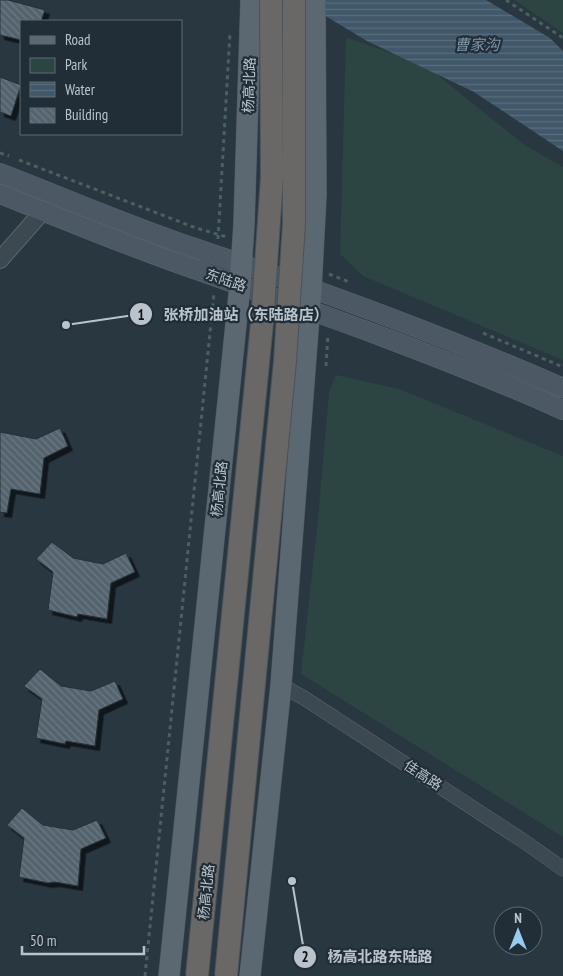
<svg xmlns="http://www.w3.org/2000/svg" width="563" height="976" font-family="'PT Sans Narrow','Noto Sans SC',sans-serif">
	<defs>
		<pattern id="water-rules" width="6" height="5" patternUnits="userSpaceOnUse" patternTransform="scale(1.25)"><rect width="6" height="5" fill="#405869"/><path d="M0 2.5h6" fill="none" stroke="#5a6e7d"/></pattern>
		<pattern id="building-back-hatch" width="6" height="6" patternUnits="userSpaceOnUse" patternTransform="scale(1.25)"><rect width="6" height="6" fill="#55646e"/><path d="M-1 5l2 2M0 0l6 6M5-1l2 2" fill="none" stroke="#6b7981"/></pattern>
		<filter id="shadow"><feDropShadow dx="4.5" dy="4.5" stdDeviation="0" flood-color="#0009"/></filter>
	</defs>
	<rect width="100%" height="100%" fill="#293741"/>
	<!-- green -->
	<path fill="#2c4442" d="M514,0H563V33Z
		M346,37L425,65L526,146L563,167V360L363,276L340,254Z
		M336,375L399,389L563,456V837L301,674L318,519L329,392Z"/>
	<!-- water -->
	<path fill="url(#water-rules)" d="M299,0H486L550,38L563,51V151L474,92L367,41Z"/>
	<!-- building -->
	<path fill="url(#building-back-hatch)" stroke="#243038" filter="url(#shadow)" d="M0,0H8L45,10L41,21H21V40L0,35Z
		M0,77L21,85L11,116L0,112Z
		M60,428L68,446L44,458L40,494L11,489L7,513L0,512V432L36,439Z
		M52,542L73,558L103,564L126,553L135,572L111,583L107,619L78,614L77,617L48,610L53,572L36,559Z
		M40,669L61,686L91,691L115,681L123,699L99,710L95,746L66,741L65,744L36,738L42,699L24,686Z
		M22,808L43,825L73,830L97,820L106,838L81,849L78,886L55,882L48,883L19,877L24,838L7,825Z"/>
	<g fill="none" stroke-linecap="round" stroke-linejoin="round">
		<defs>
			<path id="minor" d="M281,685L304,698L522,840L563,869"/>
			<path id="tertiary" d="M0,260L43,211"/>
			<path id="secondary" d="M0,173C65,198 129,226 195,248C319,290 443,335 563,388
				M0,194C63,219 127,246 191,268C316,312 442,356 563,410"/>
			<path id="primary" d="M169,976L240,285L244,224L251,0
				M250,976L281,685L311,290L316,195L315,0"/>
		</defs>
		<!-- minor casing -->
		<use href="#minor" stroke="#5b666e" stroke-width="15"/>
		<!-- tertiary casing -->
		<use href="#tertiary" stroke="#5b666e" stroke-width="18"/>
		<!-- secondary casing -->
		<use href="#secondary" stroke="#5b666e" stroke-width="20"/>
		<!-- primary casing -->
		<use href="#primary" stroke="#47525a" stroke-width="22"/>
		<!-- path -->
		<path stroke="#4b605f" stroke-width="3" stroke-dasharray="4 4" stroke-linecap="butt" d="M506,0L563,38
			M0,153L9,156
			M19,160L196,228L227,237
			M218,239L230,33
			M329,274L349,282
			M483,333L563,367
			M326,366L328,334
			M145,976L214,293"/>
		<!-- minor -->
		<use href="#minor" stroke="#3d4951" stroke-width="14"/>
		<!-- tertiary -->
		<use href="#tertiary" stroke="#3d4951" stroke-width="16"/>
		<!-- secondary -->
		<use href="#secondary" stroke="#4c5964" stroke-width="19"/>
		<!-- primary -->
		<use href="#primary" stroke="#5c6871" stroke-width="21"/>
		<defs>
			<path id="trunk-bridge" d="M197,976L262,323L272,177L271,0
				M226,976L285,361L294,223V0"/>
		</defs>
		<!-- trunk-bridge casing -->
		<use href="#trunk-bridge" stroke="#48535b" stroke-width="24" stroke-linecap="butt"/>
		<!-- trunk-bridge -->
		<use href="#trunk-bridge" stroke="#696866" stroke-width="22"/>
	</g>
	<g text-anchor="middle" stroke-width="4.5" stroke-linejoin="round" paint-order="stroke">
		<!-- street labels -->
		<g font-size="14" fill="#bac3cb" stroke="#222e37">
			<text transform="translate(249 85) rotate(-88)" y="5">杨高北路</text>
			<text transform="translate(226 280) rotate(19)" y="5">东陆路</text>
			<text transform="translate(219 489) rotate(-84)" y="5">杨高北路</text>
			<text transform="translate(423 775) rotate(33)" y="5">佳高路</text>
			<text transform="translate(206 892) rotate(-84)" y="5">杨高北路</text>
		</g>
		<!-- water labels -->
		<g font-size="15" font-style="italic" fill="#7e98ab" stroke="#222e37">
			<text x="477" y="50">曹家沟</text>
		</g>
	</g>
	<!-- callouts -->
	<path fill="none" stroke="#bac3cb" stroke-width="2" d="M66 325L141 314M292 881L305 957"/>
	<g fill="#bac3cb" stroke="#222e37" stroke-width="2">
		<circle cx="66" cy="325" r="5"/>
		<circle cx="292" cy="881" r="5"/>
		<circle cx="141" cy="314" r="12"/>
		<circle cx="305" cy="957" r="12"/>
	</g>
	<g font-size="15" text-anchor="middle" font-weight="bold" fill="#111">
		<text x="141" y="320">1</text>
		<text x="305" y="962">2</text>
	</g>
	<g font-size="15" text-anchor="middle" font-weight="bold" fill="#bac3cb" stroke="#222e37" stroke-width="4.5" stroke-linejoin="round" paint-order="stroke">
		<text x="246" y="320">张桥加油站（东陆路店）</text>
		<text x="380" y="962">杨高北路东陆路</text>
	</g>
	<!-- legend -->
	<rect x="20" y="20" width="162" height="115" fill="#222e37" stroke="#5f6a72"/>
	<rect x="30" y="36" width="25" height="8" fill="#5c6871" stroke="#5f6a72"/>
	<text x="65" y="45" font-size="15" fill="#bac3cb">Road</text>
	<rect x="30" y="58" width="25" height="15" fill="#2c4442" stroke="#5f6a72"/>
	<text x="65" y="70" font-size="15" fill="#bac3cb">Park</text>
	<rect x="30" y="82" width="25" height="15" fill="url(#water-rules)" stroke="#5f6a72"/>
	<text x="65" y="95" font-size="15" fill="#bac3cb">Water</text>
	<rect x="30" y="108" width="25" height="15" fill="url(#building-back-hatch)" stroke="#5f6a72"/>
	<text x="65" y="120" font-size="15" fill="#bac3cb">Building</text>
	<!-- north arrow -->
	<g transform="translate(518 931)"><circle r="24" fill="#222e37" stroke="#5f6a72"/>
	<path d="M0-4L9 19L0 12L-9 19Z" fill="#9ac9f1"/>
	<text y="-8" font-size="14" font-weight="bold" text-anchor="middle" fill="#bac3cb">N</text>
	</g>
	<!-- scale -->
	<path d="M22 946v8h122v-8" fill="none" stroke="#bac3cb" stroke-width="2.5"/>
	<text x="30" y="946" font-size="15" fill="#bac3cb" stroke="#222e37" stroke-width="4" paint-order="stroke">50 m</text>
</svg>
